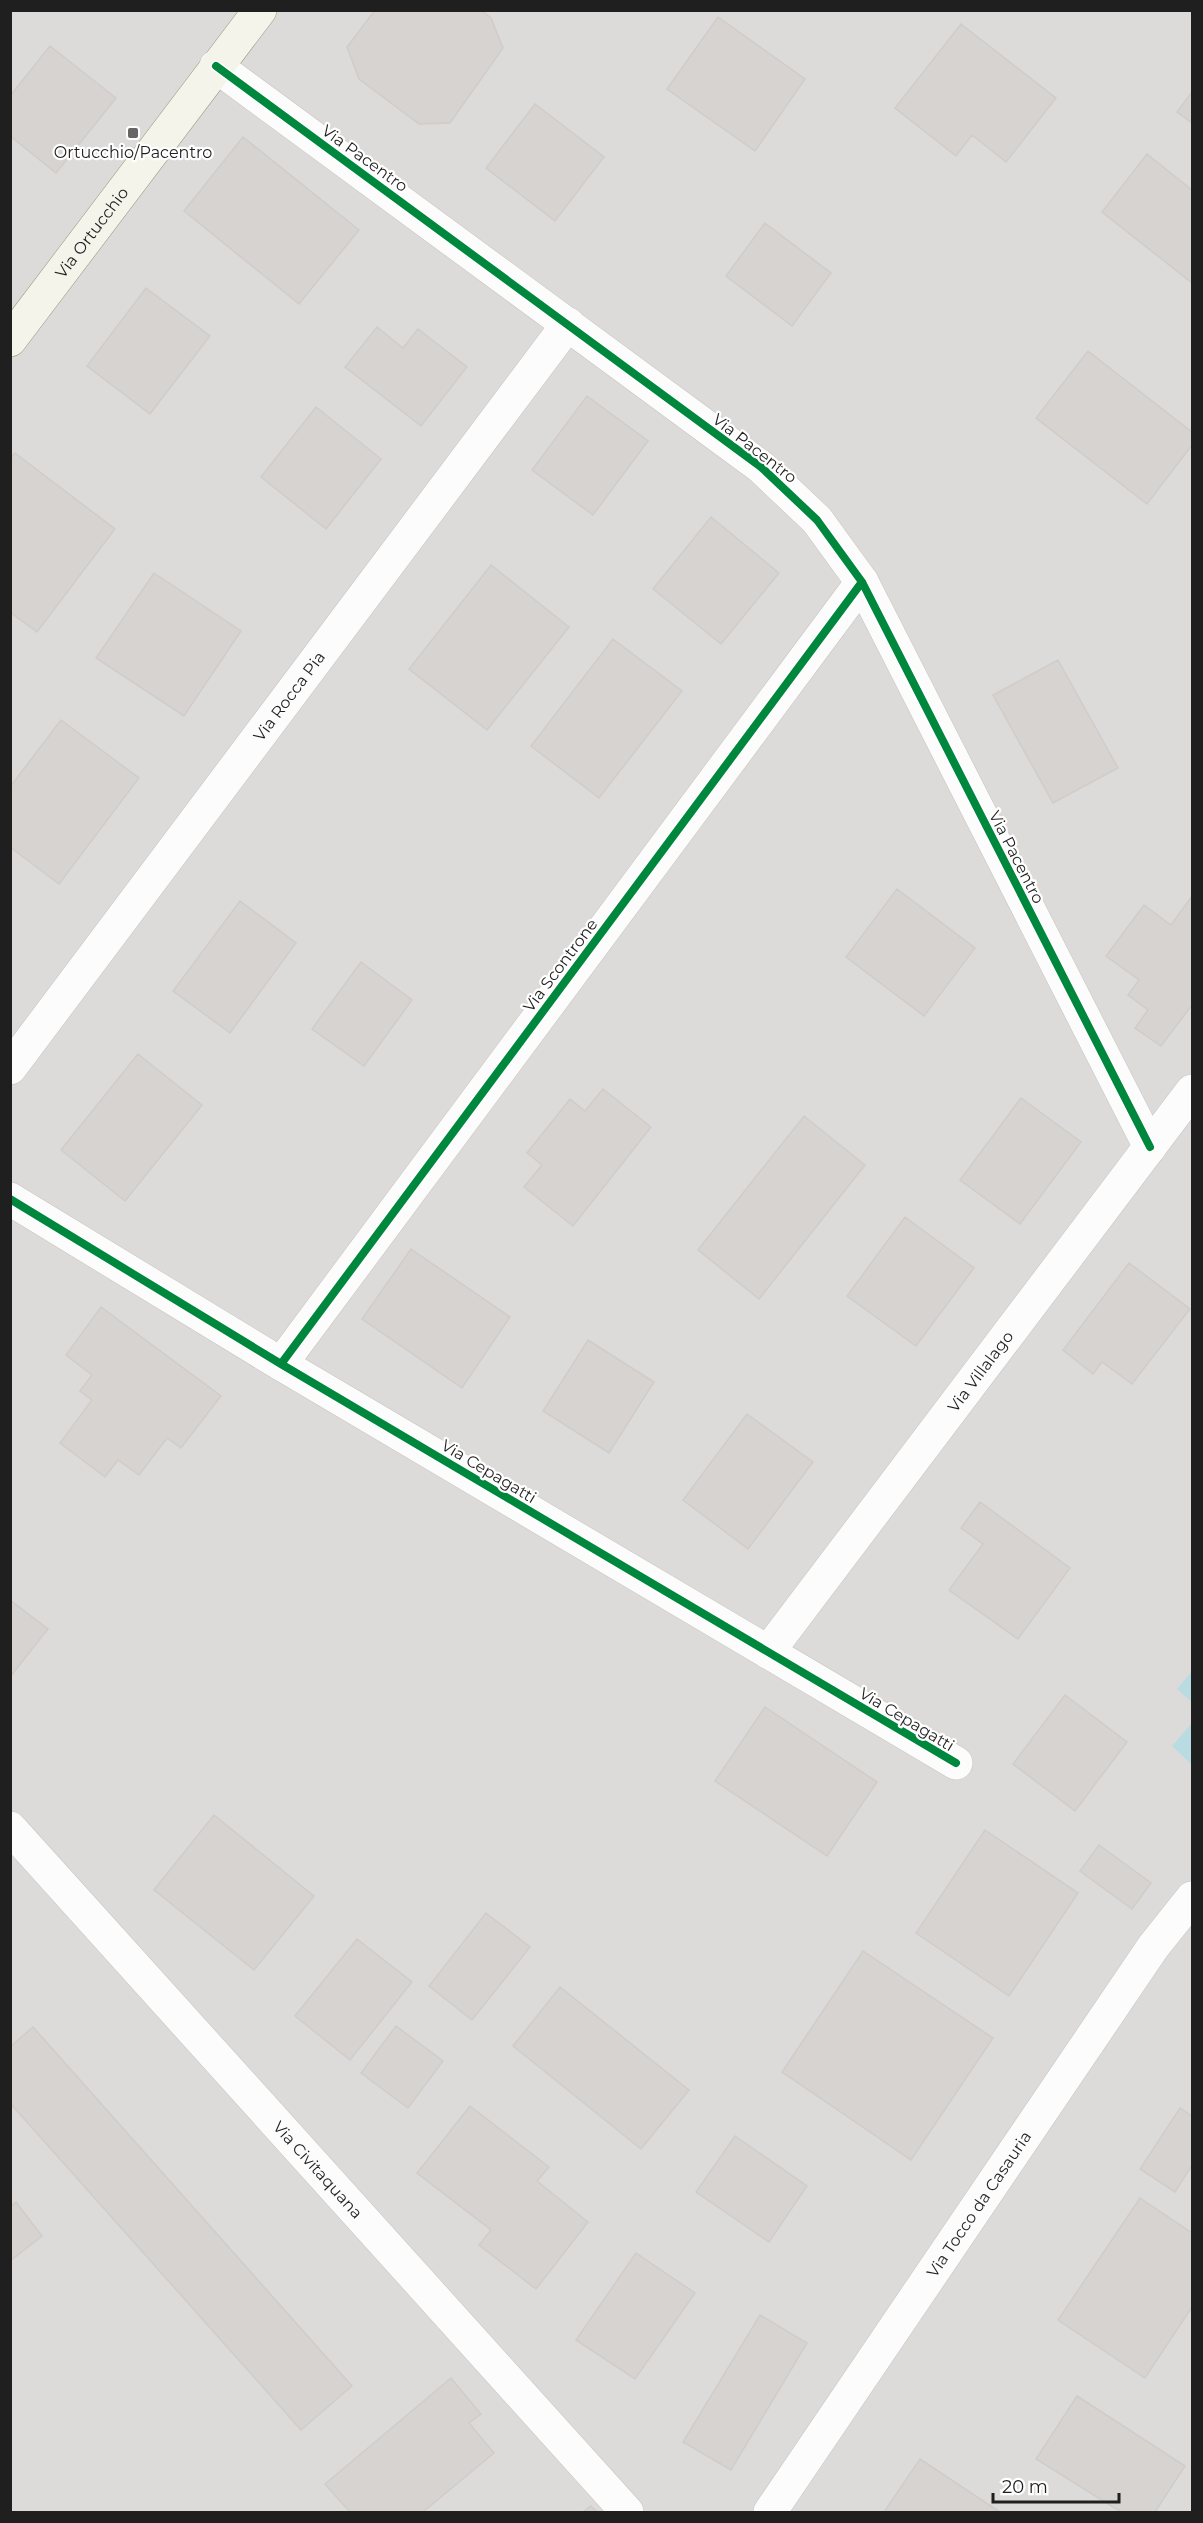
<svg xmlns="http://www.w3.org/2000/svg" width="1203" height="2523" font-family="Montserrat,sans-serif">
	<rect width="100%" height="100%" fill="#edebe8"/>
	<!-- residential -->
	<path fill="#dcdbd9" d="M11,11H1192V2512H11Z"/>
	<!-- water -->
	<path fill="#b9dce2" d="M1192,1671V1702L1177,1689Z
		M1192,1723V1765L1172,1746Z"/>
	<!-- building -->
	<path fill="#d6d3d0" stroke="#d1ccc9" stroke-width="1.5" d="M375,10H481L491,18L503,48L450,123L419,124L359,79L347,47Z
		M718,17L805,79L755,151L667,89Z
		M961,24L1056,98L1006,162L972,135L956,156L895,108Z
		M50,46L116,98L56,173L10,136V96Z
		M1192,92V123L1177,112Z
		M535,104L604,157L555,221L486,168Z
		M243,137L359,230L299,304L184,211Z
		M1147,154L1192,190V283L1102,212Z
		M765,223L831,273L792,326L726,276Z
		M146,288L210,336L150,414L87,366Z
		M377,327L403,348L418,329L467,367L421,426L345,367Z
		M1088,351L1192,432V445L1147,504L1036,418Z
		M587,396L648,441L593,515L532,470Z
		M316,407L381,459L326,529L261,477Z
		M15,453L115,529L37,632L10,612V459Z
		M711,517L779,573L721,644L653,589Z
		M491,565L569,627L487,730L409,669Z
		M154,573L241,631L184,716L96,658Z
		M613,639L682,691L599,798L531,746Z
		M1058,660L1118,768L1053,803L993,695Z
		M61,720L139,778L59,884L10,847V787Z
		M897,889L975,948L924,1016L846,957Z
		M1192,896V1005L1161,1046L1135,1028L1148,1010L1128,995L1139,980L1106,956L1144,905L1171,925Z
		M240,901L296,943L230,1033L173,991Z
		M361,962L412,1000L364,1066L312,1029Z
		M138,1054L202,1105L125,1201L61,1150Z
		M603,1089L651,1127L573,1226L524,1187L542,1165L527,1153L570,1099L585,1111Z
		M1021,1098L1081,1142L1020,1224L960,1180Z
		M804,1116L865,1165L759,1299L698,1250Z
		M905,1217L974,1268L916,1346L847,1296Z
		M411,1249L510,1317L462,1388L362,1319Z
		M1129,1263L1190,1309L1132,1384L1102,1362L1093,1374L1063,1350Z
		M101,1307L221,1396L181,1448L167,1438L139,1475L118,1460L105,1477L60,1443L92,1400L80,1391L92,1375L66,1355Z
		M588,1340L654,1382L609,1453L543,1411Z
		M747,1414L813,1462L748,1549L683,1500Z
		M980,1502L1070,1568L1018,1639L949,1590L983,1544L961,1528Z
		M10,1600L48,1629L10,1677Z
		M1065,1695L1127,1742L1075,1811L1013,1764Z
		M765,1707L877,1782L827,1856L715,1781Z
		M214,1815L314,1896L254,1970L154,1890Z
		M985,1830L1078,1893L1009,1996L916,1933Z
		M1099,1845L1151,1883L1132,1909L1080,1871Z
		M486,1913L530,1947L472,2020L429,1986Z
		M357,1939L412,1982L350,2060L295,2016Z
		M863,1951L993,2038L911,2160L782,2072Z
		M560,1987L689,2090L641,2149L513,2046Z
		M396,2026L443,2061L408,2108L361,2073Z
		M33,2027L352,2386L301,2430L10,2103V2047Z
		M470,2106L549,2167L537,2181L588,2222L536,2289L479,2245L491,2230L417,2173Z
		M1180,2108L1192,2116V2165L1175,2192L1140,2169Z
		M735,2136L807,2186L769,2242L696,2192Z
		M1140,2198L1192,2233V2307L1145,2378L1058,2320Z
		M16,2202L42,2236L10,2261V2207Z
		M636,2253L695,2293L635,2379L576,2340Z
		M760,2315L807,2343L731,2470L683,2442Z
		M451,2378L481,2414L469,2423L494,2453L423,2512H350L325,2484Z
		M1077,2396L1185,2466L1155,2512H1121L1036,2459Z
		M920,2459L1000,2512H884Z
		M591,2506L597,2512H583Z"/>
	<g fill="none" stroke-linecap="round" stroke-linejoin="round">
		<defs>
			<g id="street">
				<path d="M216,66L761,467L817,520L862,582L1150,1147"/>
				<path id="s1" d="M10,1068L568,324"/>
				<path d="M10,1199L281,1364L956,1763"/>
				<path d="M281,1364L862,582"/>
				<path id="s2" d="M768,1652L1192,1091"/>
				<path id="s3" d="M10,1828L627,2512"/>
				<path id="s4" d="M770,2512L1153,1947L1192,1898"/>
			</g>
			<g id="secondary">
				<path id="s5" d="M10,340L260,10"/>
			</g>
		</defs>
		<!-- street casing -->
		<use href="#street" stroke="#c6c5c4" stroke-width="34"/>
		<!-- secondary casing -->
		<use href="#secondary" stroke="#98987e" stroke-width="34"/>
		<!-- street -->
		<use href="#street" stroke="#fcfcfc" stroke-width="33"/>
		<!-- secondary -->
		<use href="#secondary" stroke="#f4f4eb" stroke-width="33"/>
		<defs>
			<path id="cycleway" d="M216,66L761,467L817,520L862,582L1150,1147
				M10,1199L281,1364L956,1763
				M281,1364L862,582"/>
		</defs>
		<!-- cycleway casing -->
		<use href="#cycleway" stroke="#fff" stroke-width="11"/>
		<!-- cycleway -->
		<use href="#cycleway" stroke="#00873e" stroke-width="8"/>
	</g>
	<!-- markers -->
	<rect fill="#676665" stroke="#fff" stroke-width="2" x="127" y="127" width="12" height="12" rx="3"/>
	<g text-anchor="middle" stroke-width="4.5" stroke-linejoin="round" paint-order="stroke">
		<!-- poi labels -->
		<g font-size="16" fill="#1f1f1f" stroke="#fff">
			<text x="133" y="158">Ortucchio/Pacentro</text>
		</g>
		<!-- street labels -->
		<g font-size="16" fill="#1f1f1f" stroke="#fff">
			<text transform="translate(365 158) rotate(36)" y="6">Via Pacentro</text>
			<text dy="6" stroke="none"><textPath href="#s5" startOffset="135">Via Ortucchio</textPath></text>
			<text transform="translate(755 448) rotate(38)" y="6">Via Pacentro</text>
			<text dy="6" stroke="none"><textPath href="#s1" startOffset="465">Via Rocca Pia</textPath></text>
			<text transform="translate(1017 857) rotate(63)" y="6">Via Pacentro</text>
			<text transform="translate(560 965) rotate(-53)" y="6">Via Scontrone</text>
			<text dy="6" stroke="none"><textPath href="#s2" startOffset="352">Via Villalago</textPath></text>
			<text transform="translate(489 1471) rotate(31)" y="6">Via Cepagatti</text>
			<text transform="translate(907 1719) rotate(31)" y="6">Via Cepagatti</text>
			<text dy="6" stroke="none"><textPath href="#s3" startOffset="460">Via Civitaquana</textPath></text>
			<text dy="6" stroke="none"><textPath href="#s4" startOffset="372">Via Tocco da Casauria</textPath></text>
		</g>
	</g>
	<!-- border -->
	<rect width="1203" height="2523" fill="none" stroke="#1f1f1f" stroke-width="24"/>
	<!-- scale -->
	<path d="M993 2493v9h126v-9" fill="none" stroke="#1f1f1f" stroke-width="3"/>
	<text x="1002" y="2493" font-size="18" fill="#1f1f1f" stroke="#ffffff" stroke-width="4.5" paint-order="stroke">20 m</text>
</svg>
